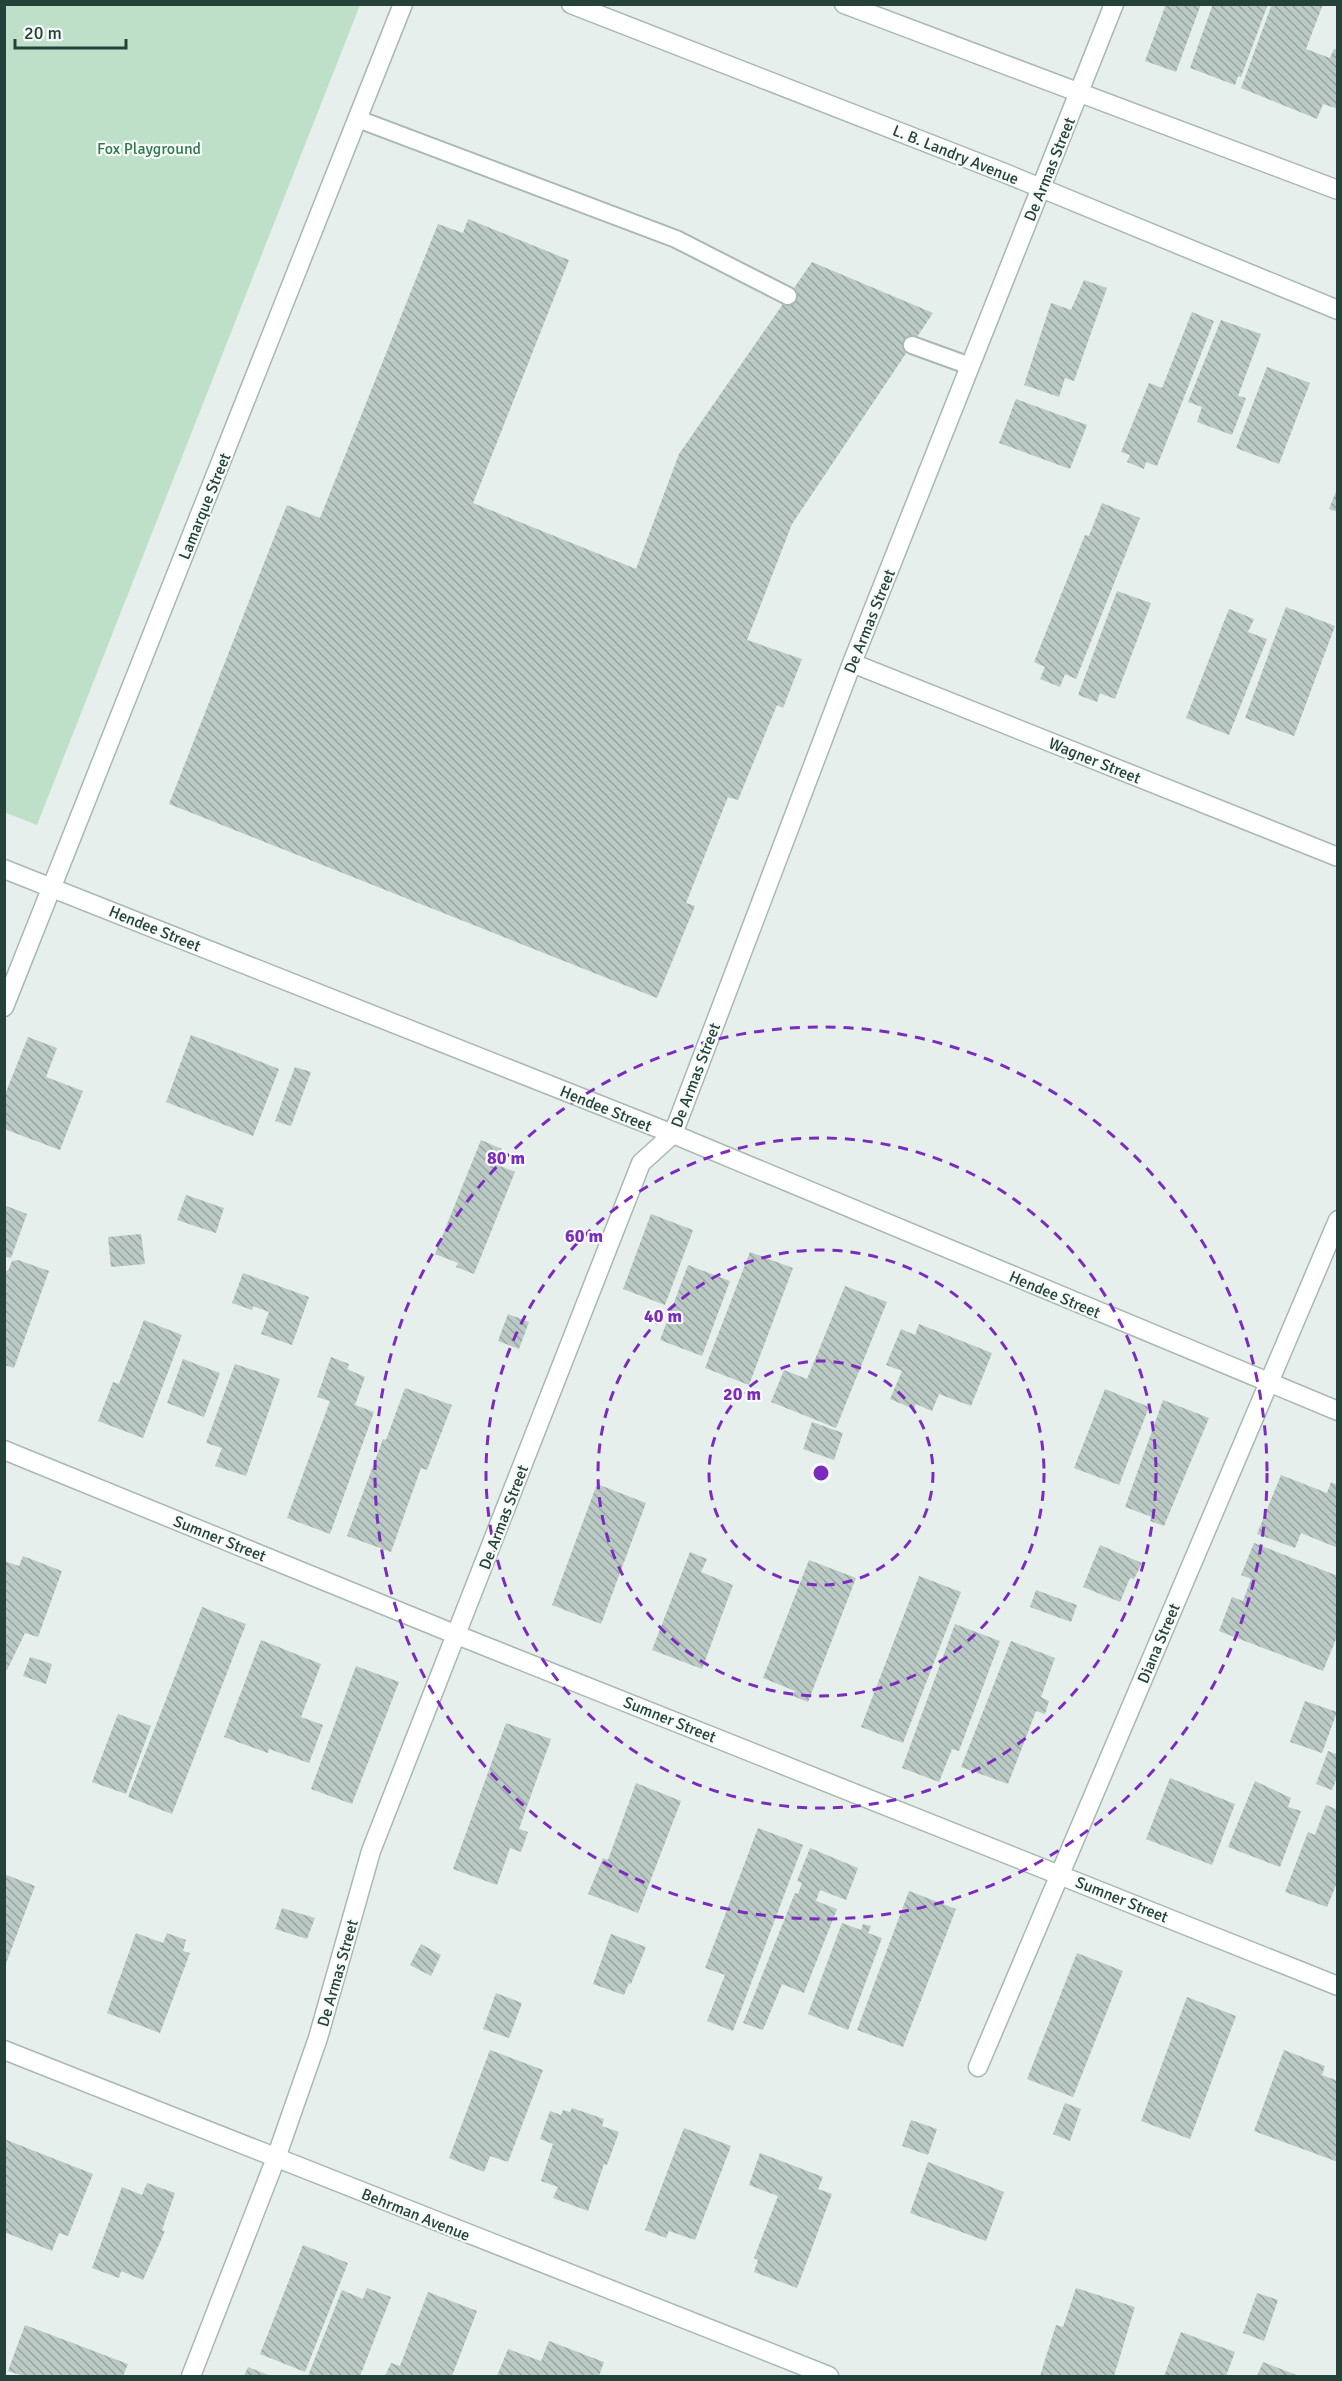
<svg xmlns="http://www.w3.org/2000/svg" width="1342" height="2381" font-family="Signika,sans-serif">
	<defs>
		<pattern id="building-back-hatch" width="6" height="6" patternUnits="userSpaceOnUse" patternTransform="scale(1.5)"><rect width="6" height="6" fill="#bbcac4"/><path d="M-1 5l2 2M0 0l6 6M5-1l2 2" fill="none" stroke="#98a6a0"/></pattern>
	</defs>
	<rect width="100%" height="100%" fill="#e6efeb"/>
	<!-- park -->
	<path fill="#bfe0c8" d="M5,4L360,5L37,825L4,812Z"/>
	<!-- building -->
	<path fill="url(#building-back-hatch)" d="M1166,4H1201L1176,72L1145,61Z
		M1213,4H1268L1241,77L1238,76L1235,85L1190,68Z
		M1272,4H1323L1306,49L1330,58L1334,49L1338,50V109L1323,104L1317,119L1241,88Z
		M468,219L569,260L473,503L636,569L679,454L812,262L933,313L792,524L747,640L802,659L783,708L777,705L738,800L728,797L686,903L695,906L657,998L169,804L287,505L320,518L438,224L463,233Z
		M1084,280L1107,288L1074,381L1065,378L1059,397L1024,385L1051,303L1071,310Z
		M1192,312L1214,321L1157,466L1146,462L1144,469L1127,462L1130,455L1121,452L1149,383L1162,388Z
		M1221,320L1261,334L1238,396L1246,398L1232,435L1197,422L1202,407L1188,402Z
		M1267,367L1310,383L1279,464L1236,448Z
		M1016,399L1087,425L1070,469L999,443Z
		M1338,486V512L1329,509Z
		M1102,503L1140,518L1076,679L1065,674L1060,687L1040,679L1045,667L1034,662L1085,535L1089,536Z
		M1117,591L1151,603L1115,699L1100,693L1097,702L1078,695Z
		M1286,607L1335,626L1294,736L1245,718Z
		M1229,609L1254,619L1248,632L1267,639L1229,735L1186,718Z
		M191,1035L279,1069L253,1136L166,1102Z
		M28,1037L57,1048L46,1077L83,1091L60,1150L4,1129V1097Z
		M295,1067L311,1072L291,1126L275,1121Z
		M481,1140L502,1149L496,1164L515,1172L474,1274L456,1267L458,1263L435,1254Z
		M186,1195L224,1208L216,1233L177,1220Z
		M4,1205L27,1214L11,1258L4,1256Z
		M651,1214L693,1230L665,1305L623,1289Z
		M141,1234L145,1264L111,1267L108,1237Z
		M750,1252L793,1268L749,1385L705,1368Z
		M18,1260L49,1271L14,1368L4,1365V1270L8,1271L12,1261Z
		M688,1265L730,1281L702,1356L660,1340Z
		M243,1273L309,1297L292,1345L261,1334L269,1312L253,1306L252,1310L232,1303Z
		M845,1286L887,1302L836,1428L771,1402L784,1370L807,1379Z
		M508,1314L529,1322L519,1349L498,1341Z
		M144,1320L182,1335L143,1438L98,1421L113,1382L119,1384Z
		M919,1324L992,1353L971,1406L939,1394L932,1411L916,1404L914,1409L890,1399L902,1371L886,1365L901,1329L915,1335Z
		M331,1357L349,1364L347,1369L365,1377L355,1405L374,1412L330,1534L287,1518L330,1401L317,1397Z
		M183,1359L220,1373L204,1417L167,1403Z
		M235,1364L280,1379L246,1476L215,1466L222,1448L206,1443Z
		M405,1388L452,1405L427,1470L421,1468L391,1552L347,1536L383,1439L386,1440Z
		M1105,1389L1149,1407L1119,1485L1074,1468Z
		M1163,1400L1209,1418L1164,1526L1150,1521L1152,1517L1125,1507Z
		M812,1422L843,1433L834,1460L803,1449Z
		M1281,1475L1327,1493L1331,1482L1338,1485V1548L1301,1533L1295,1548L1257,1534Z
		M597,1484L646,1503L601,1624L552,1605Z
		M1254,1543L1338,1576V1634L1323,1671L1219,1631L1232,1597L1243,1601L1251,1579L1241,1575Z
		M1100,1545L1142,1563L1134,1579L1130,1578L1120,1602L1083,1587Z
		M690,1552L707,1559L701,1572L733,1585L702,1669L652,1650Z
		M23,1556L62,1571L38,1637L25,1633L7,1670L4,1669V1561L19,1566Z
		M809,1560L856,1578L808,1702L793,1696L795,1691L763,1678Z
		M919,1576L961,1592L903,1743L861,1727Z
		M1036,1590L1077,1605L1071,1622L1030,1607Z
		M202,1607L246,1624L172,1814L128,1797Z
		M955,1624L1000,1641L959,1751L952,1749L939,1782L902,1768Z
		M261,1640L321,1664L301,1717L323,1725L309,1763L269,1749L268,1753L224,1737Z
		M1011,1641L1055,1658L1041,1697L1049,1701L1045,1714L1036,1711L1008,1784L961,1767Z
		M30,1657L52,1664L46,1684L23,1676Z
		M356,1666L399,1682L352,1804L311,1789Z
		M1305,1701L1337,1712L1322,1753L1290,1742Z
		M118,1714L151,1726L126,1794L92,1782Z
		M506,1723L551,1739L519,1829L528,1832L521,1852L510,1848L497,1885L453,1869Z
		M1328,1751L1338,1755V1775L1332,1790L1316,1784Z
		M1170,1778L1235,1804L1212,1865L1146,1839Z
		M1255,1781L1291,1798L1288,1807L1301,1811L1280,1867L1228,1847Z
		M636,1783L681,1801L638,1913L588,1894L603,1858L608,1860Z
		M1326,1805L1338,1810V1880L1327,1907L1285,1892L1308,1832L1315,1835Z
		M758,1828L803,1845L733,2031L707,2021L725,1975L705,1968Z
		M810,1848L858,1868L846,1900L820,1890L816,1901L837,1909L804,1993L782,1984L763,2030L743,2023L795,1893L798,1894L802,1883L797,1881Z
		M4,1874L35,1886L5,1966H4Z
		M909,1891L956,1909L903,2047L857,2030Z
		M282,1908L315,1918L307,1939L275,1929Z
		M842,1923L861,1930L863,1924L871,1926L868,1933L882,1938L848,2030L808,2014Z
		M136,1933L163,1943L167,1933L186,1940L183,1951L190,1953L160,2033L107,2013Z
		M611,1934L646,1947L631,1984L629,1983L624,1995L593,1984Z
		M421,1944L441,1955L431,1976L410,1965Z
		M1077,1953L1123,1971L1073,2097L1027,2079Z
		M496,1993L522,2003L509,2038L483,2029Z
		M1187,1997L1236,2016L1190,2139L1141,2121Z
		M490,2050L543,2070L508,2162L490,2156L484,2172L449,2158Z
		M1284,2050L1325,2066L1322,2075L1338,2081V2162L1254,2131Z
		M1065,2103L1081,2109L1070,2141L1053,2134Z
		M572,2108L604,2119L602,2126L619,2132L607,2165L604,2164L588,2211L553,2198L558,2187L541,2181L553,2144L540,2139L550,2111L561,2115L563,2110L570,2112Z
		M911,2120L937,2129L928,2155L902,2146Z
		M684,2128L731,2146L695,2240L669,2231L666,2238L645,2230Z
		M4,2139L93,2174L68,2236L59,2233L52,2251L4,2232Z
		M760,2153L823,2177L818,2189L832,2194L797,2288L754,2272L758,2260L754,2258L778,2196L749,2185Z
		M928,2162L1004,2192L986,2241L910,2213Z
		M147,2183L175,2193L162,2230L165,2231L143,2280L121,2271L119,2278L92,2268L122,2187L142,2195Z
		M303,2245L348,2263L305,2372L260,2354Z
		M367,2288L391,2297L360,2376H308L342,2290L363,2299Z
		M1076,2288L1135,2307L1114,2376H1040L1056,2325L1063,2327Z
		M428,2292L477,2311L452,2376H385L391,2363L400,2366Z
		M1257,2293L1278,2300L1264,2341L1243,2333Z
		M25,2325L128,2364L123,2376H23L8,2371Z
		M1181,2332L1235,2352L1226,2376H1164Z
		M549,2341L604,2362L599,2376H497L508,2349L541,2361Z
		M1263,2362L1299,2376H1257Z
		M248,2367L271,2376H244Z"/>
	<g fill="none" stroke-linecap="round" stroke-linejoin="round">
		<defs>
			<path id="service" d="M358,119L676,239L788,296
				M912,345L970,366"/>
			<path id="minor" d="M852,663L1338,857
				M4,869L673,1134L1338,1411
				M4,1007L403,4
				M4,1450L457,1635L1338,1986
				M978,2067L1338,1220
				M191,2376L276,2158L318,2038L371,1851L641,1163L673,1134L852,663L1114,4"/>
			<path id="tertiary" d="M571,4L1002,172L1338,310
				M844,4L1338,190
				M4,2050L829,2376"/>
		</defs>
		<!-- service casing -->
		<use href="#service" stroke="#a8b8b2" stroke-width="20"/>
		<!-- minor casing -->
		<use href="#minor" stroke="#a8b8b2" stroke-width="21"/>
		<!-- tertiary casing -->
		<use href="#tertiary" stroke="#a8b8b2" stroke-width="21"/>
		<!-- service -->
		<use href="#service" stroke="#fff" stroke-width="16"/>
		<!-- minor -->
		<use href="#minor" stroke="#fff" stroke-width="18"/>
		<!-- tertiary -->
		<use href="#tertiary" stroke="#fff" stroke-width="18"/>
	</g>
	<!-- distance rings -->
	<g fill="none" stroke="#7b2cbf" stroke-width="3" stroke-dasharray="10 8">
		<circle cx="821" cy="1473" r="112"/>
		<circle cx="821" cy="1473" r="223"/>
		<circle cx="821" cy="1473" r="335"/>
		<circle cx="821" cy="1473" r="446"/>
	</g>
	<g text-anchor="middle" stroke-width="4.5" stroke-linejoin="round" paint-order="stroke">
		<!-- park labels -->
		<g font-size="16" fill="#2d7a4b" stroke="#f7fbf9">
			<text x="149" y="154">Fox Playground</text>
		</g>
		<!-- street labels -->
		<g font-size="16" fill="#24423a" stroke="#f7fbf9">
			<text transform="translate(956 154) rotate(22)" y="6">L. B. Landry Avenue</text>
			<text transform="translate(1049 169) rotate(-68)" y="6">De Armas Street</text>
			<text transform="translate(204 506) rotate(-68)" y="6">Lamarque Street</text>
			<text transform="translate(869 621) rotate(-68)" y="6">De Armas Street</text>
			<text transform="translate(1095 760) rotate(22)" y="6">Wagner Street</text>
			<text transform="translate(155 928) rotate(22)" y="6">Hendee Street</text>
			<text transform="translate(695 1075) rotate(-69)" y="6">De Armas Street</text>
			<text transform="translate(606 1108) rotate(22)" y="6">Hendee Street</text>
			<text transform="translate(1055 1294) rotate(23)" y="6">Hendee Street</text>
			<text transform="translate(503 1517) rotate(-69)" y="6">De Armas Street</text>
			<text transform="translate(220 1538) rotate(22)" y="6">Sumner Street</text>
			<text transform="translate(1158 1643) rotate(-67)" y="6">Diana Street</text>
			<text transform="translate(670 1719) rotate(22)" y="6">Sumner Street</text>
			<text transform="translate(1122 1899) rotate(22)" y="6">Sumner Street</text>
			<text transform="translate(337 1973) rotate(-74)" y="6">De Armas Street</text>
			<text transform="translate(416 2214) rotate(22)" y="6">Behrman Avenue</text>
		</g>
	</g>
	<circle cx="821" cy="1473" r="9" fill="#7b2cbf" stroke="#f7fbf9" stroke-width="3"/>
	<g font-size="18" text-anchor="middle" font-weight="bold" fill="#7b2cbf" stroke="#f7fbf9" stroke-width="4.5" stroke-linejoin="round" paint-order="stroke">
		<text x="506" y="1164">80 m</text>
		<text x="584" y="1242">60 m</text>
		<text x="663" y="1322">40 m</text>
		<text x="742" y="1400">20 m</text>
	</g>
	<!-- border -->
	<rect width="1342" height="2381" fill="none" stroke="#24423a" stroke-width="12"/>
	<!-- scale -->
	<path d="M15 39v9h111v-9" fill="none" stroke="#24423a" stroke-width="3"/>
	<text x="24" y="39" font-size="18" fill="#24423a" stroke="#f7fbf9" stroke-width="4.5" paint-order="stroke">20 m</text>
</svg>
